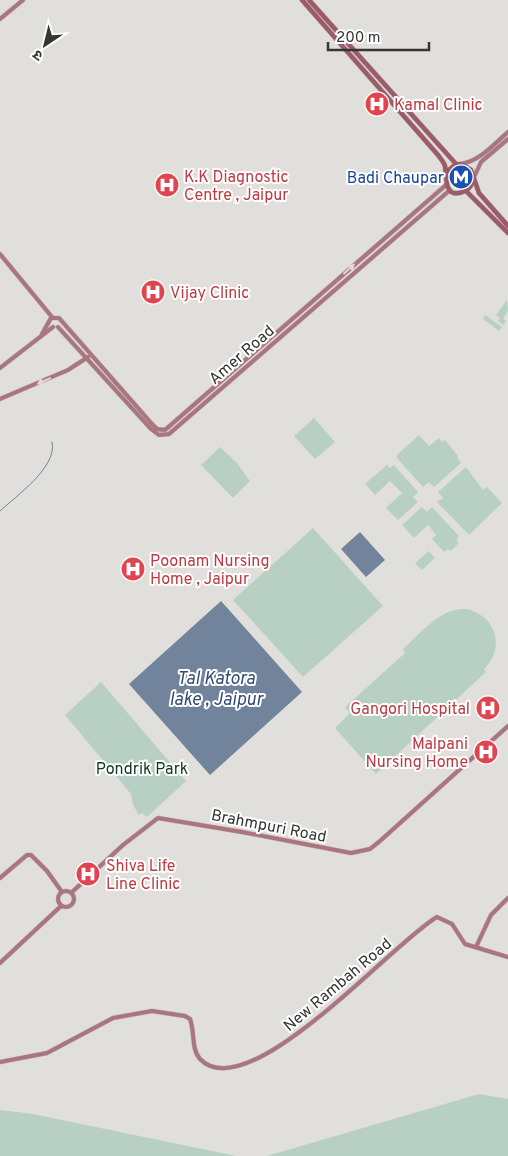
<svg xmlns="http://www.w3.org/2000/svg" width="508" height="1156" font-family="Overpass,'Noto Sans Devanagari',sans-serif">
	<rect width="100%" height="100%" fill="#e1dfdb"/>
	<!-- green -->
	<path fill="#b8d0c3" d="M507,300L508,311L503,319L506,321L503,325L498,321L500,318L496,315Z
		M485,315L502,327L499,331L483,319Z
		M314,418L335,442L315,459L294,436Z
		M419,435L429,446L439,438L442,442L445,440L458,456L457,457L461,463L434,487L429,482L423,487L397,458V455Z
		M220,447L237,463L250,481L233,498L201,465Z
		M387,465L390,468L394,465L418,492L413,497L418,502L398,520L386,508L402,493L390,481L375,495L365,484Z
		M466,467L483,490L487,487L502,503L469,535L437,502L443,498L438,492Z
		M422,507L427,512L432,507L459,536L457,539L458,544L451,551L448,549L444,552L432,539L436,535L428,525L414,538L402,525Z
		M313,528L383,606L303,677L233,600Z
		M429,551L435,558L422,570L415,563Z
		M466,609C496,615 506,648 484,669L486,672L376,774L335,728L350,713L345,707L405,653L403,649C420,634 440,607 466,609Z
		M101,682L186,781L147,817L142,813L139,815L133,805L131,794L65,715Z
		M479,1094L508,1099V1156H267Z
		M0,1110L33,1114L236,1156H0Z"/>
	<!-- water -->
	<path fill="#72839c" d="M360,532L385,560L366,577L341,549Z
		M221,601L302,692L210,775L129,684Z"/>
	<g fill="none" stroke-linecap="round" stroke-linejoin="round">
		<!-- stream -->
		<path stroke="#72839c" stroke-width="1" d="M0,511C16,496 58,467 52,442"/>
		<defs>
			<path id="secondary" d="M0,19L23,0
				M460,164C479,162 494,144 508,132
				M474,177L481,162L508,139
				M0,254L52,317
				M58,327L151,429L159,435L169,434L450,190
				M42,334L51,318H59L152,424L157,429L165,430L446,185
				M0,368L53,327
				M0,399L68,370L88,357
				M0,878L27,855H31L47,871L62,892
				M58 899a8 8 0 1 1 16 0a8 8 0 1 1-16 0Z
				M71,893L123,845L158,818L242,832L351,853L370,849L380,841L508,726
				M476,947L491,915L508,898
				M0,963L61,906
				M0,1062L47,1053L113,1018L152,1011L185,1016L190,1019C195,1032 191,1049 200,1059C248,1109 394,941 437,917L452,924L465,944L508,957"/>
			<path id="primary" d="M302,0L438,155C440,158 444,162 445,166C447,176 443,201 465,191C470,189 472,184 474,179
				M309,0L456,164
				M444,174L456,164L463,165L471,170L479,193L508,226
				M466,191L508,233"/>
		</defs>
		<!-- secondary casing -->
		<use href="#secondary" stroke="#bfbdba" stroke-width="5"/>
		<!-- primary casing -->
		<use href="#primary" stroke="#bfbdba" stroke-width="5.5"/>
		<!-- secondary -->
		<use href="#secondary" stroke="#ab7580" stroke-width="4"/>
		<!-- primary -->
		<use href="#primary" stroke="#9d5b6a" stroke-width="4.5"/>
	</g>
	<!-- one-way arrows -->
	<defs><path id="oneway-solid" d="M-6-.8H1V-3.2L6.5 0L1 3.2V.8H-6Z" transform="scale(1.25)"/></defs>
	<g fill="#e6d6d9">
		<use href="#oneway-solid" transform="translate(349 269) rotate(-42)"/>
		<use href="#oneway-solid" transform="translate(44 381) rotate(156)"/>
	</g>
	<!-- icons -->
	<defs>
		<symbol id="hospital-disc" viewBox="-11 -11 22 22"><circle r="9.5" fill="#e0444e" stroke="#fff"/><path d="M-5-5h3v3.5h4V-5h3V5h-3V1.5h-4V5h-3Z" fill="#fff"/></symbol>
		<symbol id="metro-disc" viewBox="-11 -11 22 22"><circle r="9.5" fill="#1a4fb4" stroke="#fff"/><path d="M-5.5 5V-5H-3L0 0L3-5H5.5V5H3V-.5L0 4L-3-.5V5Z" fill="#fff"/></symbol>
	</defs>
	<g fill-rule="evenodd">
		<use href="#hospital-disc" x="363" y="90" width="28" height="28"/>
		<use href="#metro-disc" x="447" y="163" width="28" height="28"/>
		<use href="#hospital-disc" x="153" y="171" width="28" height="28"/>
		<use href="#hospital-disc" x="139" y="278" width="28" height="28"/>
		<use href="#hospital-disc" x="119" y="555" width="28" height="28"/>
		<use href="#hospital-disc" x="474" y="694" width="28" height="28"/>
		<use href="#hospital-disc" x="472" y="738" width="28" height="28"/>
		<use href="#hospital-disc" x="74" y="860" width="28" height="28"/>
	</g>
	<g text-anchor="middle" stroke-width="4" stroke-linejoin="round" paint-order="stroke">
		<!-- health labels -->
		<g font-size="16" fill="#be3a42" stroke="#fff" text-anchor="start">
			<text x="394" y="110">Kamal Clinic</text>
			<text x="184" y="182">K.K Diagnostic<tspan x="184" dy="18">Centre , Jaipur</tspan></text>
			<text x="170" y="298">Vijay Clinic</text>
			<text x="150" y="566">Poonam Nursing<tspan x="150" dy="18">Home , Jaipur</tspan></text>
			<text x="470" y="714" text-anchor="end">Gangori Hospital</text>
			<text x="468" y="749" text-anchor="end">Malpani<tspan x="468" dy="18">Nursing Home</tspan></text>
			<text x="106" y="871">Shiva Life<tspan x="106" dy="18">Line Clinic</tspan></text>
		</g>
		<!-- transit labels -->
		<g font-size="16" fill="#164399" stroke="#fff" text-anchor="end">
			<text x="444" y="183">Badi Chaupar</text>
		</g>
		<!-- street labels -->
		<g font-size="16" fill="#363534" stroke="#fff">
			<text transform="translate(241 354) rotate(-41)" y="6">Amer Road</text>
			<text transform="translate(269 825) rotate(11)" y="6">Brahmpuri Road</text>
			<text transform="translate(337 984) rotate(-40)" y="6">New Rambah Road</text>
		</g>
		<!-- park labels -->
		<g font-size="16" fill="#0d3927" stroke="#fff">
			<text x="142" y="774">Pondrik Park</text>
		</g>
		<!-- water labels -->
		<g font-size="18" font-style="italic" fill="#334c73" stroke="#fff">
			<text x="216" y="684">Tal Katora<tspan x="216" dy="21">lake , Jaipur</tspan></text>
		</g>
	</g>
	<!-- north arrow -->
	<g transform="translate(45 45) rotate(215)" stroke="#ffffff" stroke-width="4" paint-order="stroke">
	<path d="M0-4L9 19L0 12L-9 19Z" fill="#363534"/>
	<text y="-8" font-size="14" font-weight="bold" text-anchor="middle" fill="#363534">उ</text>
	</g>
	<!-- scale -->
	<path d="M328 42v8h101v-8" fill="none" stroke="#363534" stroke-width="2.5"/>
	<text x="336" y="42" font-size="15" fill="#363534" stroke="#ffffff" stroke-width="4" paint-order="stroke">200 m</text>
</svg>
